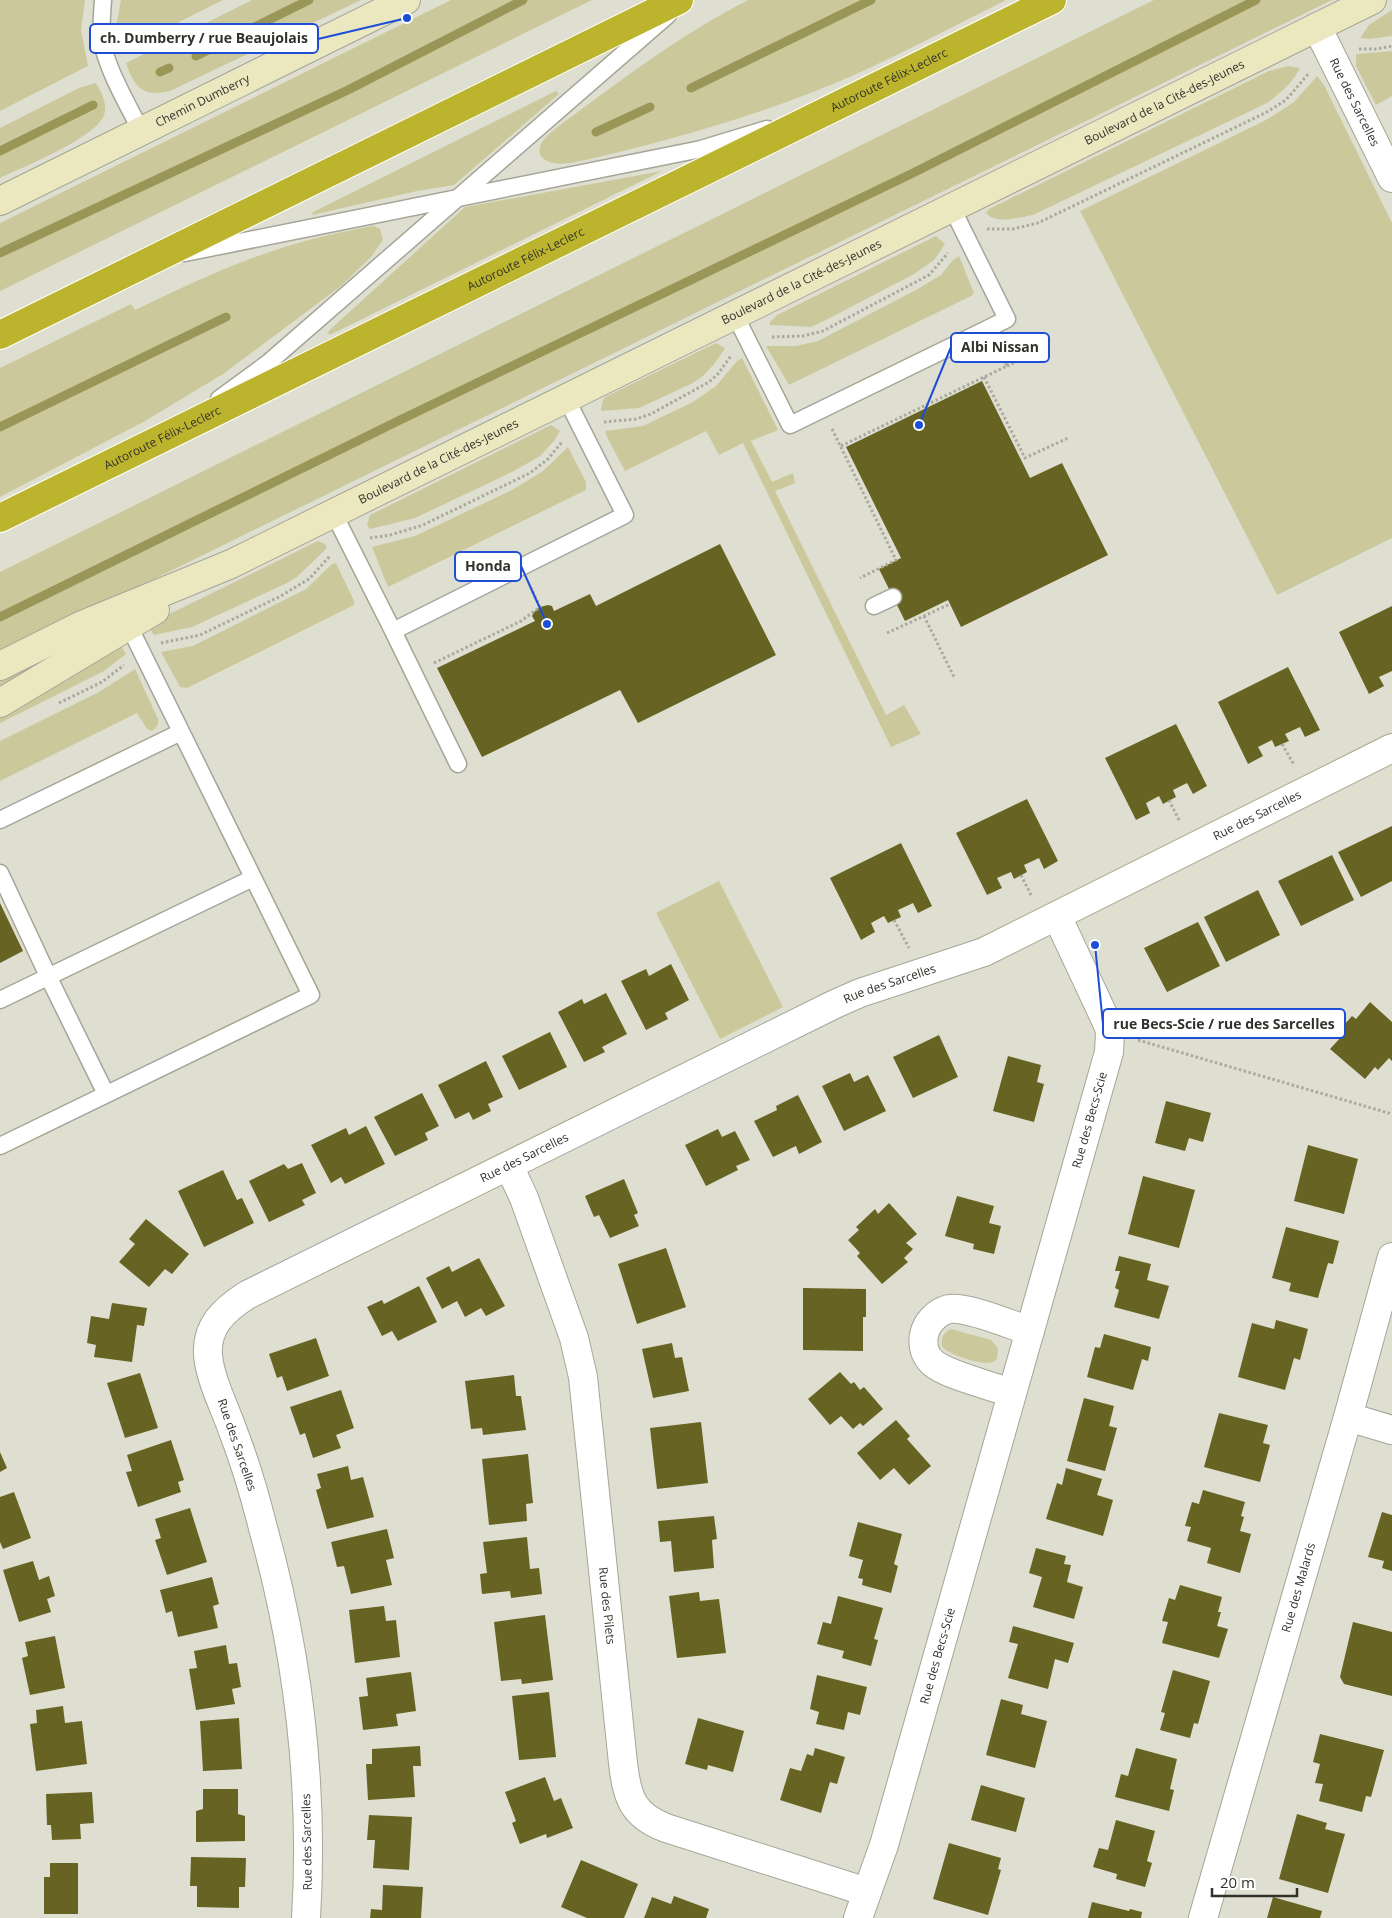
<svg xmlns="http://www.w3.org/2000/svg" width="1392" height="1918" font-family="'Open Sans',sans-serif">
	<rect width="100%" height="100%" fill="#dfdfd1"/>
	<!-- green -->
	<path fill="#cbc99c" d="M0,0H85L81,30L88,66L0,111Z
		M121,0H223L121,51L117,22Z
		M252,0H361L170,91C143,97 135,89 126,63Z
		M451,0H592L0,291V223Z
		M748,0H1006C956,25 905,52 854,75C765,114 670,141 576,162C545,169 523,154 555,129C617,83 678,36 748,0Z
		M1154,0H1332L0,655V572Z
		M1392,10V36L1370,39L1360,38L1369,25Z
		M1392,51V96L1376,105L1356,66V54Z
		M1288,66L1300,68C1292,84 1280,93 1267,103L1033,215C1020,217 996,225 986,213L989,209L1269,71Z
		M1317,76L1324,85L1392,223V538L1277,595L1080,211L1266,120L1294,102Z
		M96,83C101,92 108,104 104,115C96,138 23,167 0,178V128L79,88Z
		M556,91L559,94L454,185L417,191L312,215L313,212Z
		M662,171L344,328L329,335L328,332L334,326L465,207Z
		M374,226L380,229L383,240L371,257L341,286L223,374L145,421L0,497V368L131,304L135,310C199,279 259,251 329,235C344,232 359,228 374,226Z
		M936,236L945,244L934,260L914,274L826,320L811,327L770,325V322L777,315Z
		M959,256L974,293L971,296L789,385L766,346H796L818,341L916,290L941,275L953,260Z
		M716,343L725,348L715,363L704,375L693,383L639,408L601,411L602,403L605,397Z
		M742,358L778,430L751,441L772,482L793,473L795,483L775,491L886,715L904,705L921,734L891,747L743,443L719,455L706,431L625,471L607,437L605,431L643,426L693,402L716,386L737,361Z
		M551,425L560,431L554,441L540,456L514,471L415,518L370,529L367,525L370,515Z
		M568,447L586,482V490L388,587L372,547L415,536L512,490L543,471Z
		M318,541L325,544L327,548L297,577L285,584L192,627L154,635L150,629L153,622Z
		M336,563L354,601V605L187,688L180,687L161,652L193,646L306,589L332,564Z
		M84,639L0,691V677Z
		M121,645L126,654L104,671L0,723V713Z
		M135,669L158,719C159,725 157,727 152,731L147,729L137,713L0,781V741L99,692Z
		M719,881L783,1007L720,1039L656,913Z
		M951,1329L991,1340L998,1348L997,1359C994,1362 991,1363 986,1363C977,1363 946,1354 942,1346C941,1337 943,1333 951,1329Z"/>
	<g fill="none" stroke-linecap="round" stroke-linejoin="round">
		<!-- stream -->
		<path stroke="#9a9657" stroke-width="9" d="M196,56L309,0
			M160,72L169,68
			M691,88L871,0
			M596,132L650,107
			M0,151L93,105
			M0,253L348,90L523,0
			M0,427L226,317
			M0,617L398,421L913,173L1256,0"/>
	</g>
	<!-- building -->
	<path fill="#676323" d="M982,381L1030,478L1062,463L1108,555L961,627L948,600L905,621L879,569L901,558L846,447Z
		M720,544L776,655L638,723L620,690L482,757L437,668L535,621L532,616L534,612L540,607L548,605L552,606L554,611L590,594L596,606Z
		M1392,606V671L1379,677L1384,686L1369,694L1339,632Z
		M1288,667L1320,730L1305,737L1300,727L1285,734L1289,741L1275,747L1272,740L1258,747L1263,756L1248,764L1218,702Z
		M1176,724L1207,786L1193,794L1187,783L1173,790L1176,797L1163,804L1159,796L1146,803L1150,813L1136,820L1105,758Z
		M1027,799L1058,861L1044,869L1039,858L1024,865L1027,872L1014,879L1011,872L997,878L1002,888L987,895L956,833Z
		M1392,826V881L1361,897L1338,852Z
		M901,843L932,906L918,913L913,903L898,910L901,917L888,923L884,916L871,923L875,932L861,940L830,878Z
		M1332,855L1354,900L1301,926L1278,881Z
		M1258,890L1280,935L1226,962L1204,917Z
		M0,903L23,951L0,963Z
		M1198,922L1220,966L1167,992L1144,948Z
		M671,964L689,1000L665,1013L668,1019L646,1030L621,981L646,969L649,976Z
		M606,993L627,1034L602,1047L605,1052L584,1062L558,1012L582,999L584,1004Z
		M1370,1002L1392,1022V1061L1389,1058L1378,1070L1375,1067L1365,1079L1330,1049L1341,1037L1337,1033L1352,1016L1356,1019Z
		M550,1032L567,1067L519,1090L502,1056Z
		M939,1035L958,1077L913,1098L893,1057Z
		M1008,1056L1041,1065L1037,1082L1044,1084L1034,1122L993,1111Z
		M486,1061L503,1097L488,1104L491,1111L473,1120L469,1112L455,1119L438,1085Z
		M850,1073L854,1082L868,1075L886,1111L844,1131L822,1086Z
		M422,1093L439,1126L425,1133L428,1140L395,1156L374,1117Z
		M798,1095L822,1142L799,1154L796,1146L773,1157L754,1121L777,1110L776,1106Z
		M1166,1101L1211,1113L1203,1142L1189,1138L1185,1151L1155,1143Z
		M366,1126L385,1164L345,1184L341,1177L331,1183L311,1145L346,1128L349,1135Z
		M718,1129L722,1137L735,1131L750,1160L736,1166L738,1170L706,1186L685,1145Z
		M1308,1145L1358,1159L1344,1214L1294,1201Z
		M302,1163L316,1193L302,1200L305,1205L269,1222L249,1181L284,1164L288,1169Z
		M223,1170L237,1200L242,1198L254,1223L204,1247L178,1191Z
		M1143,1176L1195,1190L1179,1248L1128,1234Z
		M624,1179L638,1213L634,1215L639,1226L610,1238L599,1215L594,1217L585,1196Z
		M957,1196L994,1206L989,1223L1001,1226L994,1254L973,1249L974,1244L945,1236Z
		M889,1203L917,1234L906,1243L913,1249L904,1258L908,1262L882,1284L857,1256L860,1253L848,1240L859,1230L856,1227L875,1209L878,1214Z
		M146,1219L189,1254L172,1274L165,1269L149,1287L119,1262L135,1244L129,1239Z
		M1286,1227L1339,1241L1333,1264L1328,1263L1318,1298L1289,1291L1291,1283L1272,1278Z
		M666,1248L686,1307L637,1324L618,1264Z
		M1119,1256L1151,1264L1147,1280L1169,1286L1159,1319L1114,1307L1119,1290L1115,1288L1120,1271H1115Z
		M479,1258L505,1306L486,1316L481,1308L465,1317L457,1301L442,1309L426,1278L449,1266L452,1272Z
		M419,1286L437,1322L398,1341L392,1331L382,1336L367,1307L382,1300L384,1304Z
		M803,1288L866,1289V1317H863V1351L803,1350Z
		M112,1303L147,1308L144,1326L137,1325L132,1362L94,1357L96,1345L87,1343L91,1316L109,1319Z
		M1276,1320L1308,1329L1300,1360L1294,1358L1285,1390L1238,1377L1252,1323L1274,1329Z
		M1104,1334L1151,1347L1148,1361L1142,1359L1133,1390L1087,1377L1095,1347L1100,1348Z
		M316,1338L329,1376L287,1391L282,1376L277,1378L269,1354Z
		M672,1343L675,1358L682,1357L689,1391L653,1398L642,1349Z
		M840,1372L851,1384L854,1382L860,1390L864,1387L883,1409L863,1426L860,1423L853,1429L841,1416L830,1425L808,1399Z
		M140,1373L158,1428L125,1438L107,1383Z
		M514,1375L516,1396H521L526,1430L483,1435L482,1428L471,1429L465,1381Z
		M341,1390L354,1428L336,1435L341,1448L313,1458L305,1433L300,1435L290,1407Z
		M1084,1398L1114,1406L1109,1426L1117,1428L1105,1471L1067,1461Z
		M1219,1413L1268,1425L1263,1443L1270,1445L1260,1482L1204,1467Z
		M896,1420L910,1436L907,1439L931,1466L909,1485L894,1468L880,1480L857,1453Z
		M701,1422L708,1483L657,1489L650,1428Z
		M171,1440L184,1480L178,1482L181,1492L138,1507L126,1472L132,1471L127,1455Z
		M0,1452L7,1468L0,1472Z
		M528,1454L533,1503L526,1504L527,1521L489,1525L482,1459Z
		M348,1466L351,1480L363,1477L374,1517L327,1529L316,1490L321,1488L317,1474Z
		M1066,1468L1102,1479L1097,1495L1113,1500L1103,1536L1046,1519L1057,1483L1062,1485Z
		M1203,1490L1245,1502L1241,1516L1244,1517L1240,1531L1251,1534L1240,1573L1207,1563L1211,1548L1187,1541L1191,1527L1185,1526L1192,1502L1199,1504Z
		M14,1492L31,1538L3,1549L0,1542V1497Z
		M190,1508L207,1562L167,1575L155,1540L161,1538L155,1519Z
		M1382,1512L1392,1515V1571L1382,1568L1384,1561L1368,1557Z
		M714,1516L717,1539L712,1540L714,1568L674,1572L671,1541L660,1542L658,1521Z
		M858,1522L902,1534L894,1564L898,1566L891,1593L862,1585L863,1579L858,1578L863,1560L849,1556Z
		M387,1529L394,1558L386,1560L392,1585L351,1594L344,1566L337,1567L331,1542Z
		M527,1537L530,1569L539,1568L542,1594L511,1598L510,1591L482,1594L480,1574L487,1573L483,1542Z
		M1036,1548L1066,1556L1064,1564L1071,1565L1067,1582L1083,1587L1074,1619L1033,1607L1042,1577L1029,1573Z
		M33,1561L39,1580L49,1576L55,1596L47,1599L51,1612L19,1622L3,1570Z
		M212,1577L219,1604L213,1606L218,1628L178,1637L172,1611L166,1613L160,1590Z
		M1180,1585L1222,1597L1218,1612H1221L1217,1626L1228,1629L1219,1658L1162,1643L1168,1622L1162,1621L1169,1598L1175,1600Z
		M699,1592L700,1601L719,1599L726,1653L677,1658L669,1596Z
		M838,1596L883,1608L874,1639L878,1640L871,1666L842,1658L844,1651L817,1644L823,1622L831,1624Z
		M384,1606L386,1621L396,1620L400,1657L355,1663L349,1610Z
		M545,1615L553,1680L522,1684L521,1679L501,1681L494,1622Z
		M1353,1622L1392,1632V1696L1344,1684L1340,1677Z
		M1013,1626L1074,1643L1068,1663L1055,1659L1048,1689L1008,1678L1018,1644L1009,1642Z
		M55,1636L65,1688L30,1695L22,1658L28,1656L25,1642Z
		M226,1645L229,1664L237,1663L241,1687L232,1689L235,1704L196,1710L189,1669L197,1668L194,1651Z
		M1173,1670L1210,1681L1198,1724L1194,1723L1190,1738L1160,1730L1165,1713L1161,1712Z
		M411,1672L416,1711L396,1714L398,1726L363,1730L359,1697L368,1696L366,1678Z
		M817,1675L867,1687L860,1715L848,1712L844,1730L816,1724L819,1712L810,1709Z
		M549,1692L556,1757L519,1760L512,1696Z
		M1001,1699L1023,1705L1021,1714L1047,1721L1035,1768L986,1755Z
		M63,1706L65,1723L82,1721L87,1764L36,1771L30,1724L37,1723L36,1710Z
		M239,1718L242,1769L203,1771L200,1721Z
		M698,1718L744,1731L733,1772L708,1765L707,1770L685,1764Z
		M1320,1734L1384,1750L1371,1797L1366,1796L1362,1812L1319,1801L1323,1784L1315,1783L1320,1764L1313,1762Z
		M420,1746L421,1766H413L415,1797L368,1800L366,1764H372V1749Z
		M815,1748L845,1757L837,1784L830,1782L821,1813L780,1800L790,1768L801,1771L807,1754L813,1756Z
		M1136,1748L1177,1759L1170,1789L1174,1790L1169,1811L1115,1797L1121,1774L1128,1776Z
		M545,1777L554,1801L561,1798L573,1828L547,1838L546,1834L520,1844L512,1823L516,1821L505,1792Z
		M981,1785L1025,1798L1016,1832L971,1820Z
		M203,1789H238V1814L245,1816V1841L196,1842V1811L203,1809Z
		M92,1792L94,1823L80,1824L81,1839L52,1840L51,1825H47L46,1794Z
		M1297,1814L1327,1823L1325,1829L1345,1834L1328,1893L1279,1879Z
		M369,1815L412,1817L409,1870L373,1868L375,1840H367Z
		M1116,1820L1155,1831L1147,1861L1152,1863L1145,1887L1116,1879L1117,1874L1093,1867L1099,1848L1108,1850Z
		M949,1843L1001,1858L998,1869L1001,1870L988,1915L933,1899Z
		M191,1857L246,1858L245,1887H239V1908L197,1907V1886H190Z
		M581,1860L638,1884L624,1918H587L561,1907Z
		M50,1863H78V1914H44V1877H50Z
		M383,1885L423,1887L421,1918H370L371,1909L382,1910Z
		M674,1896L709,1909L706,1918H644L652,1897L671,1904Z
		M1273,1897L1322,1911L1320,1918H1267Z
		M1092,1902L1129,1911L1130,1909L1142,1912L1141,1918H1088Z"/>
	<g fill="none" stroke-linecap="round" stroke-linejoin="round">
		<defs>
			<path id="lane" d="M103,0C102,15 100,31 103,46C109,73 129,107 141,131
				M185,253L701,149L767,129
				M735,315L790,425L987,329L1007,319L952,208
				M219,399L268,363L668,15
				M333,512L393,631L625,515L566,398
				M874,606L893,597
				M393,631L458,764
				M0,820L181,732
				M0,873L48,976L106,1094
				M0,1000L253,878
				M0,1146L311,995L125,618"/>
			<g id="street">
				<path id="s1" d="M1317,27L1392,178"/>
				<path id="s2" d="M509,1166L524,1198L574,1338L583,1377L623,1763C627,1797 632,1815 666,1828L867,1892"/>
				<path d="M1011,1393C992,1386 947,1375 933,1363C925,1356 922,1346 924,1335C926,1324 936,1312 949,1309C967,1306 1011,1325 1030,1331"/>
				<path d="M1348,1417L1392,1430"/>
				<path id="s3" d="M306,1918C314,1787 298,1654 263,1528C255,1496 246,1465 234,1434C226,1410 210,1380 208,1355C206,1326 224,1310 247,1295L835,1004L860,993L984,952L1392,748"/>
				<path id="s4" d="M858,1918L884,1845L1109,1052L1110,1032L1108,1025L1057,916"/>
				<path id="s5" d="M1203,1918L1348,1417L1392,1257"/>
			</g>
			<g id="secondary">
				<path id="s6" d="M0,201L406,0"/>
				<path id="s7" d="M0,666L80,626L231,564L1372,0"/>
				<path d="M0,703L155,610"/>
			</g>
			<g id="highway">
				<path d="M0,335L679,0"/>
				<path id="s8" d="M0,518L1052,0"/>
			</g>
		</defs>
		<!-- lane casing -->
		<use href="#lane" stroke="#a5a598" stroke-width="19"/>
		<!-- street casing -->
		<use href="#street" stroke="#a5a598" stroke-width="30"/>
		<!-- secondary casing -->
		<use href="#secondary" stroke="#a5a598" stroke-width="30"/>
		<!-- highway casing -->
		<use href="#highway" stroke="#fff" stroke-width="30"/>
		<!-- path -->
		<path stroke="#a9a99e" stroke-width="3" stroke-dasharray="2.5 2.5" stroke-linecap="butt" d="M1359,49H1376L1392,46
			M987,229H1013L1038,223L1267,112L1286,100L1309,73
			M772,337L803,336L823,331L929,275L948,253
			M1007,366L1026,357
			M984,377L1025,458L1068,438
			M604,422L636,419L651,414L709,382L717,375L731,356
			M832,429L896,560L860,578
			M841,446L1007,366L999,348
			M370,538L390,535L423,525L530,473L548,459L562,442
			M924,616L954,677
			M887,633L950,604
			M161,643L200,635L279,597L309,579L330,556
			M434,663L521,621L540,607L531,588
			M59,703L102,682L124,665
			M1282,744L1294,765
			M1169,800L1180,822
			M1021,875L1032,897
			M894,920L909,948
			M1138,1040L1392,1114"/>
		<!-- lane -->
		<use href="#lane" stroke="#fff" stroke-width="16"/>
		<!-- street -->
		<use href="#street" stroke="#fff" stroke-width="28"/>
		<!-- secondary -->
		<use href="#secondary" stroke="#ebe8c0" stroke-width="28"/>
		<!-- highway -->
		<use href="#highway" stroke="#bcb42c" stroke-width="28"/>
	</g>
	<g text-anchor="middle" stroke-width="5" stroke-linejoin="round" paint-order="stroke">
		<!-- street labels -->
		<g font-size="12" fill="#32322c" stroke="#fff">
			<text dy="4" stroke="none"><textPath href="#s8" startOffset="991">Autoroute Félix-Leclerc</textPath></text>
			<text dy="4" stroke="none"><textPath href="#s6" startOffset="226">Chemin Dumberry</textPath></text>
			<text dy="4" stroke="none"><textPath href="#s7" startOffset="1294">Boulevard de la Cité-des-Jeunes</textPath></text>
			<text dy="4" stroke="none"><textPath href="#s1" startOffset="84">Rue des Sarcelles</textPath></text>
			<text dy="4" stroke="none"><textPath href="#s8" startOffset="586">Autoroute Félix-Leclerc</textPath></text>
			<text dy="4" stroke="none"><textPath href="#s7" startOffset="889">Boulevard de la Cité-des-Jeunes</textPath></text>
			<text dy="4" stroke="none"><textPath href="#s8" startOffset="181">Autoroute Félix-Leclerc</textPath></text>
			<text dy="4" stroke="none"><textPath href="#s7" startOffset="484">Boulevard de la Cité-des-Jeunes</textPath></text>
			<text dy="4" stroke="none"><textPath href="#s3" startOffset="1771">Rue des Sarcelles</textPath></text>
			<text dy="4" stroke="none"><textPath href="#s3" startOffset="1366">Rue des Sarcelles</textPath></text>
			<text dy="4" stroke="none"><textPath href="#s4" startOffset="831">Rue des Becs-Scie</textPath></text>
			<text dy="4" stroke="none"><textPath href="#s3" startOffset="961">Rue des Sarcelles</textPath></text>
			<text transform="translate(237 1445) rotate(71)" y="4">Rue des Sarcelles</text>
			<text dy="4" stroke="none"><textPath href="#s5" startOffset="344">Rue des Malards</textPath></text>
			<text dy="4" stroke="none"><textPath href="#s2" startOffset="454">Rue des Pilets</textPath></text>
			<text dy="4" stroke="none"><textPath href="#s4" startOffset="274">Rue des Becs-Scie</textPath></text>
			<text transform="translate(307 1842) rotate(-91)" y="4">Rue des Sarcelles</text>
		</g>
	</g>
	<!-- callouts -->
	<path fill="none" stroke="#1d4ed8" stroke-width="2" d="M407 18L318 39M919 425L951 347M547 624L521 566M1095 945L1103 1024"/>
	<g fill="#1d4ed8" stroke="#fff" stroke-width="2">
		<circle cx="407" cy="18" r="5"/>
		<circle cx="919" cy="425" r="5"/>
		<circle cx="547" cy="624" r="5"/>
		<circle cx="1095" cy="945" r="5"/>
	</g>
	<g fill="#fff" stroke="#1d4ed8" stroke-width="2">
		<rect x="90" y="24" width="228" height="29" rx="5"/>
		<rect x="951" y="333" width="98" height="29" rx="5"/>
		<rect x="455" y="552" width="66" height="29" rx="5"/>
		<rect x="1103" y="1009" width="242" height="29" rx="5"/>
	</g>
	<g font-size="14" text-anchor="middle" font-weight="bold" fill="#32322c">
		<text x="204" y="43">ch. Dumberry / rue Beaujolais</text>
		<text x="1000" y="352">Albi Nissan</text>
		<text x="488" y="571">Honda</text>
		<text x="1224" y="1029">rue Becs-Scie / rue des Sarcelles</text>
	</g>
	<!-- scale -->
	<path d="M1212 1888v8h85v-8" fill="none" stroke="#32322c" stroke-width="2.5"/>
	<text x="1220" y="1888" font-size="15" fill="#32322c" stroke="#ffffff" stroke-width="4" paint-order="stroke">20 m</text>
</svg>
